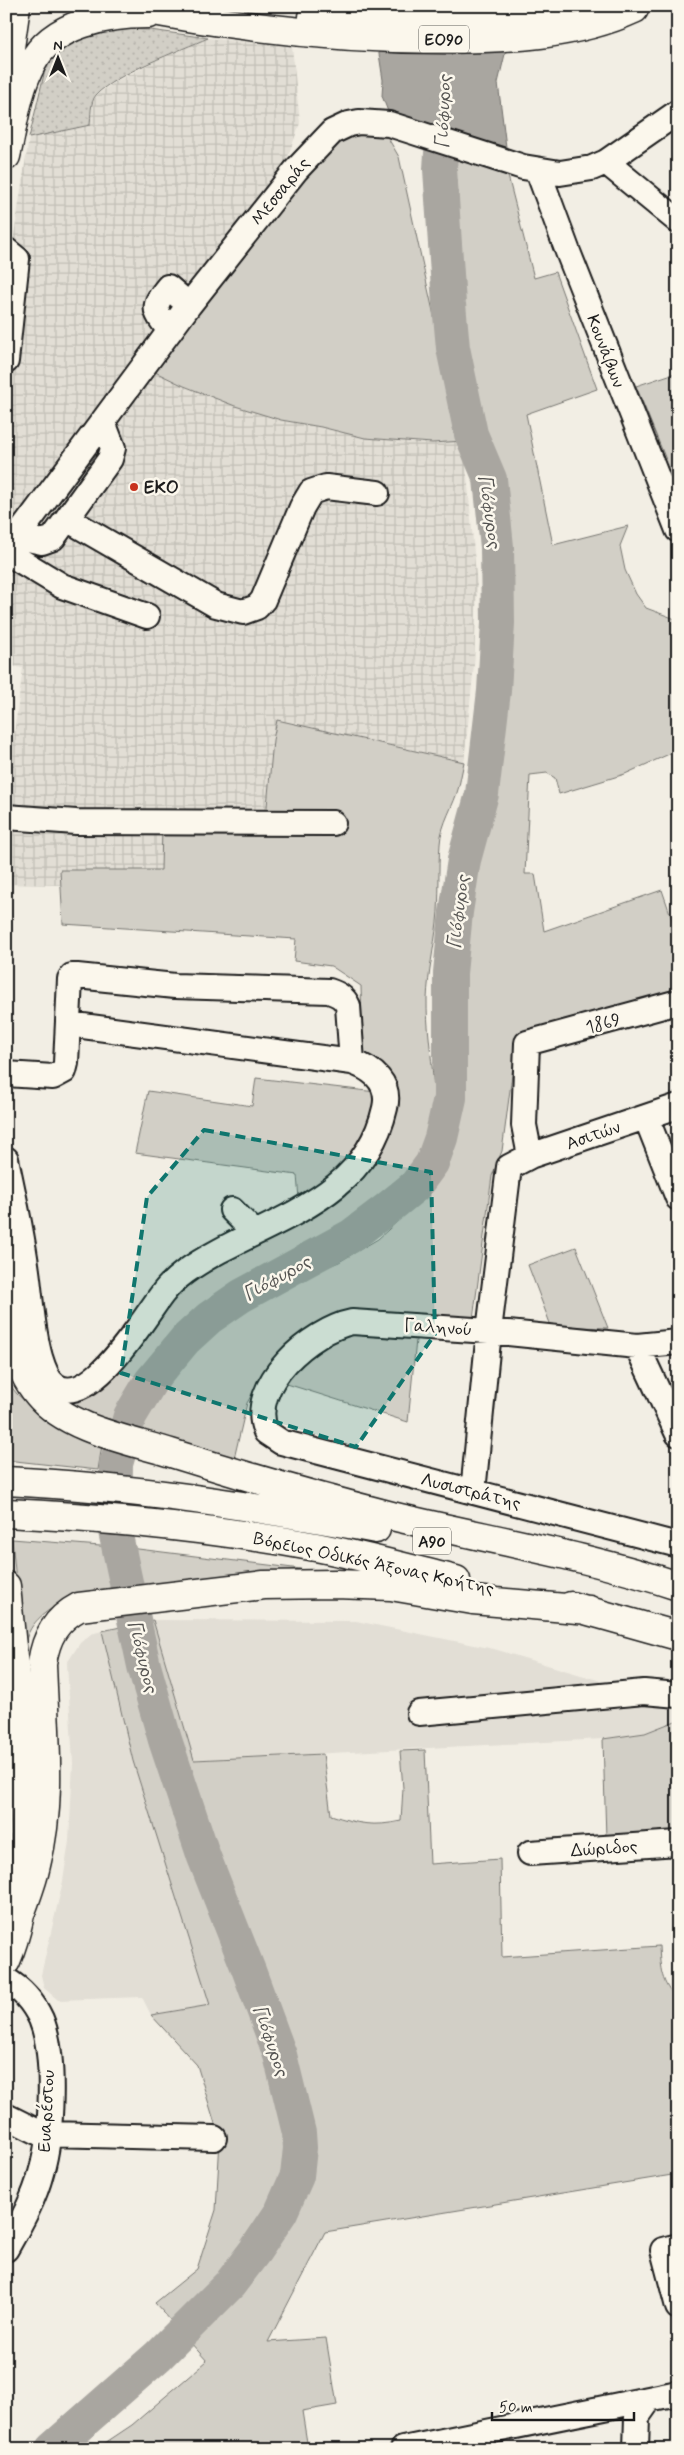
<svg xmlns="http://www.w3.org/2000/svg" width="684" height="2455" font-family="Mynerve,sans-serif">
	<defs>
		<pattern id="industrial-grid" width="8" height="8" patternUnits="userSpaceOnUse" patternTransform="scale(1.25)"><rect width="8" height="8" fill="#e2ded5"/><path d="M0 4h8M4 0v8" fill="none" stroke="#c1beb6"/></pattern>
		<pattern id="park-dots" width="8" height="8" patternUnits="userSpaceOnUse" patternTransform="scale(1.25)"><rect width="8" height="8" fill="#d2cfc6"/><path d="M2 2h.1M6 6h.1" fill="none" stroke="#b4b1aa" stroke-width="1.8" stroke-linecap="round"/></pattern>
	</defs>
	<rect width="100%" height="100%" fill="#f2eee4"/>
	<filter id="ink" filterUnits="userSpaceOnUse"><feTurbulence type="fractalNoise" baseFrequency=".02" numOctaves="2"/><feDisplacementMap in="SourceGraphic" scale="10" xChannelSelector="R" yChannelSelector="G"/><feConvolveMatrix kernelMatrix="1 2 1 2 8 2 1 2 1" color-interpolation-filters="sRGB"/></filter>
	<g filter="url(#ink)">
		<!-- built -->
		<path fill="#e2ded5" d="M153,1620L356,1621L494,1649L678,1704V1720L645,1733L603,1739L194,1760Z
			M102,1631L133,1761L210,2005L151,2015L142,1997L58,2000L44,1988L41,1975L63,1881L69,1841L73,1763L67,1663L80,1643L91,1634Z"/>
		<!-- industrial -->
		<path fill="url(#industrial-grid)" d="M208,38L292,47L300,123L281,176L6,540V287L29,138L90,125L93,101L97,95L113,83L157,60Z
			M155,372L184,386L235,406L281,420L321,427L365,438L432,443L464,441L477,586L474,665L464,762L277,720L273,740L265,829L162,827V870H60L61,885L6,884V794L23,668L6,665V572Z"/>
		<!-- grass -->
		<path fill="#d2cfc6" stroke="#777671" d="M384,131L399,157L445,366L464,441L432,443L365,438L321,427L281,420L235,406L184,386L155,372L234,263L319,160L354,132Z
			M452,157L508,176L534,278L555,272L597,389L526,414L553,545L628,526L620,546L625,570L636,594L646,608L678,620V750L625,774L559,794L555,778L547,773L530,775L525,874H535L544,931L662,890L678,937V990L516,1044L502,1151L492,1176L473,1319L418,1317L290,1343L268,1365L247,1403L233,1463L137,1430L155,1394L199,1340L234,1311L293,1281L339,1262L378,1239L432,1190L450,1151L457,1099L460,956L469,876L490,792L503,696L505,619L504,538L497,481L488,454L475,396L465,361Z
			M678,372V489L636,386Z
			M277,720L464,762C462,770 461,778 459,786C454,806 441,823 440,844C438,870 440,896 437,922C434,948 428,973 427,999C426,1054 447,1109 420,1160C384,1228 276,1258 216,1299C173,1329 139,1377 113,1420L65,1407L70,1399L182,1287L229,1255L285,1227L387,1129L363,1058L361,986L331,966L294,961L296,939L63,924L60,870H161L162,827L265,829L273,740Z
			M256,1078L376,1092L375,1114L367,1136L336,1176L299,1199L297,1175L135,1153L148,1091L252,1106Z
			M576,1247L608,1328L551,1326L528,1265Z
			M379,1333L416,1340L408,1422L287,1384L292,1369L339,1334Z
			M6,1380L17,1394L42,1416L102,1445L98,1470L6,1460Z
			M12,1539L138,1549L301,1569L304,1571V1576L80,1595C61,1602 38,1613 29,1632C25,1639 25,1649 23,1656Z
			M153,1620L194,1760L323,1754L331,1815C358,1824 374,1827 401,1821L403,1788L400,1751L425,1750L430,1864L500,1859L502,1957L659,1946C660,1968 661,1984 678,2000V2174L325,2232L268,2342L326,2338L337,2405L302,2411L308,2449H96L132,2425L207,2361L155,2303L197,2269L216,2210L220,2140L197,2065L151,2015L210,2005L133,1761L102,1631Z
			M678,1720V1834L606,1838L603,1739L645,1733Z"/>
		<!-- park -->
		<path fill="url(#park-dots)" stroke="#777671" d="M122,29L150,30L208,38C181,50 115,74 96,95C90,102 91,116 90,125L29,138L45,70C59,43 95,32 122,29Z"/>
		<!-- water -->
		<path fill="#a9a6a0" stroke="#716f6b" d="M378,6H505V54L498,83L506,147L503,152L389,114L382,96L383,80L379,54Z"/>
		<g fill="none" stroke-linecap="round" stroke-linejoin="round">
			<!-- river -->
			<path stroke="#a9a6a0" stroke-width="34" d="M52,2449L158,2356L230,2284L255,2251L281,2212L297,2176L300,2148L299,2133L280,2055L249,1971L204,1857L165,1740L144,1666L115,1531L116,1464L130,1416L151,1381L185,1340L209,1318L241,1296L351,1236L388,1208L415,1186L432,1163L441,1138L450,1098V973L456,912L464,860L482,794L494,691L498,623L497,547L490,479L471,434L453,348L449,304L440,169L444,107"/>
			<defs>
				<path id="minor" d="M606,162L678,221
					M538,171L568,252L678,530
					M6,250L17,259L6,361
					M170,331C154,310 151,308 168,287L189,305
					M67,519L216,605L243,612L257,607L263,600L302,507L311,492L326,487L377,493
					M19,537L42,542L53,538L110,459L113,448L103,422
					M6,552L189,305L296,170L332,132L349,124L359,122L389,124L523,167L560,173L592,168L606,162L678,112
					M6,552L62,586L147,616
					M6,817L76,822L333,823
					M6,1074L53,1077L64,1071L66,1063L70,979L72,976H77L175,986L329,991C338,994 344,997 348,1006L352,1062
					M646,1117L678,1198
					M530,1156L524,1125L527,1043L678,1002
					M6,1159C14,1196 22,1233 27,1271C31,1299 32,1329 40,1357C43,1367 47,1380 56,1386C92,1409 146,1314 163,1293C169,1285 177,1278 185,1272C256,1221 363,1207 385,1108C391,1083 373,1069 352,1062L68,1024
					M232,1210L255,1233
					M678,1342L637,1346L489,1331L352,1322C312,1330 246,1385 266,1432L281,1442L678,1545
					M637,1346L678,1434
					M473,1492L489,1331L509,1167L530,1156L678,1106
					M419,1713L644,1692L678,1695
					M530,1853L678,1843
					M6,1980C22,1989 33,2002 41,2019C56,2055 52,2136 41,2173C34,2200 20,2224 6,2249
					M6,2116L38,2132L48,2134L214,2138
					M678,2246L663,2250L678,2307
					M403,2449L678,2393
					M636,2449L637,2417L649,2400"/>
				<path id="major" d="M128,6C233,27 337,39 445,39C509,38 575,36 634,9
					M313,17L443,19L560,14
					M6,75L16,6
					M6,156C13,126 17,90 32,63C53,23 107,14 148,14
					M6,1586C12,1651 20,1716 24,1782C27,1844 30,1903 6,1961"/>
				<path id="highway" d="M6,1257C13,1303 6,1357 38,1394C67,1429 129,1440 171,1453C244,1476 317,1497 392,1516C487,1539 585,1555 678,1586
					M6,1481C131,1487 253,1506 376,1529
					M6,1513C109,1518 214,1528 316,1547C363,1556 410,1569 456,1580
					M571,1606L678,1636
					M6,1685L14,1666
					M22,1909C27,1895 33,1880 36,1865C53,1800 44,1730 42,1663C46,1637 56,1619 79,1607L264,1585L336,1584L391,1586L473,1600L589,1610"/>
			</defs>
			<!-- minor casing -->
			<use href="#minor" stroke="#1c1c1c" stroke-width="28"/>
			<!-- major casing -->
			<use href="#major" stroke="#1c1c1c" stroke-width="31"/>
			<!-- highway casing -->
			<use href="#highway" stroke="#1c1c1c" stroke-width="31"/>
			<!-- minor -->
			<use href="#minor" stroke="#fbf7ec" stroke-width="24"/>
			<!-- major -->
			<use href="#major" stroke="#fbf7ec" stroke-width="28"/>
			<!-- highway -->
			<use href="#highway" stroke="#fbf7ec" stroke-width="28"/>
		</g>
	</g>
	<!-- marked area -->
	<path fill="#0f766e" fill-opacity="0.2" stroke="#0f766e" stroke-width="4" stroke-dasharray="10 6" stroke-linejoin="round" d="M204,1130L431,1172L435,1334L356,1447L121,1373L147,1197Z"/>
	<!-- markers -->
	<circle fill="#c8321e" stroke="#fbf7ec" stroke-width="2" cx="134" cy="487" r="5"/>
	<g text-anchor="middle" stroke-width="5" stroke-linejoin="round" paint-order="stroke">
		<!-- shield labels -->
		<g fill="#fbf7ec" stroke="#5f5e5a" stroke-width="1">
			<rect x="419" y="25.5" width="50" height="27" rx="4"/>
			<rect x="413" y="1527.5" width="38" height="27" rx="4"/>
		</g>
		<g font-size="16" font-weight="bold" fill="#1c1c1c">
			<text x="444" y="45">ΕΟ90</text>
			<text x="432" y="1547">Α90</text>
		</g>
		<!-- street labels -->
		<g font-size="18" fill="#1c1c1c" stroke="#fbf7ec">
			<text transform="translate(280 191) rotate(-51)" y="6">Μεσσαράς</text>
			<text transform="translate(606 351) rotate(69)" y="6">Κουνάβων</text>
			<text transform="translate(603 1023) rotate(-15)" y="6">1869</text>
			<text transform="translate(593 1135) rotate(-19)" y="6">Ασιτών</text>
			<text transform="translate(438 1327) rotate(4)" y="6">Γαληνού</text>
			<text transform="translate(471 1491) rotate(14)" y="6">Λυσιστράτης</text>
			<text transform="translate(374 1563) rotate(12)" y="6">Βόρειος Οδικός Άξονας Κρήτης</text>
			<text transform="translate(604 1848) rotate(-4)" y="6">Δώριδος</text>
			<text transform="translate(46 2111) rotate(-87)" y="6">Ευαρέστου</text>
		</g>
		<!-- poi labels -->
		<g font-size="18" font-weight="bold" fill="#1c1c1c" stroke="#fbf7ec" text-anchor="start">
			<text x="144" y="493">ΕΚΟ</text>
		</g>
		<!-- water labels -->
		<g font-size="19" font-style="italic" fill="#545351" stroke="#fbf7ec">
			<text transform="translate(442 112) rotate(-88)" y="7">Γιόφυρος</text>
			<text transform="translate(491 511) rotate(82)" y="7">Γιόφυρος</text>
			<text transform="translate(457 912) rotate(-83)" y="7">Γιόφυρος</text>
			<text transform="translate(276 1277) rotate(-29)" y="7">Γιόφυρος</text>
			<text transform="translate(144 1656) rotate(76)" y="7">Γιόφυρος</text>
			<text transform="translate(272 2040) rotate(71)" y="7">Γιόφυρος</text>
		</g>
	</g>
	<!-- margin -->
	<rect width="684" height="2455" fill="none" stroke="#fbf7ec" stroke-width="25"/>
	<rect x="12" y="12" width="659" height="2430" fill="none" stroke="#1c1c1c" stroke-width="2" filter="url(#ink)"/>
	<!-- north arrow -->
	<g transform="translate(58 58)" stroke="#fbf7ec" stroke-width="4" paint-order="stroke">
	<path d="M0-4L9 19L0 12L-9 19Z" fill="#1c1c1c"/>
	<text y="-8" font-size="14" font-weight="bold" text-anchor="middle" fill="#1c1c1c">N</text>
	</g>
	<!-- scale -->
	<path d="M492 2412v8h142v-8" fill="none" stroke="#1c1c1c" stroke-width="2.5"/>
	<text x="499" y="2412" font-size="15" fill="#1c1c1c" stroke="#fbf7ec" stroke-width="4" paint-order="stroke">50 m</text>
</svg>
